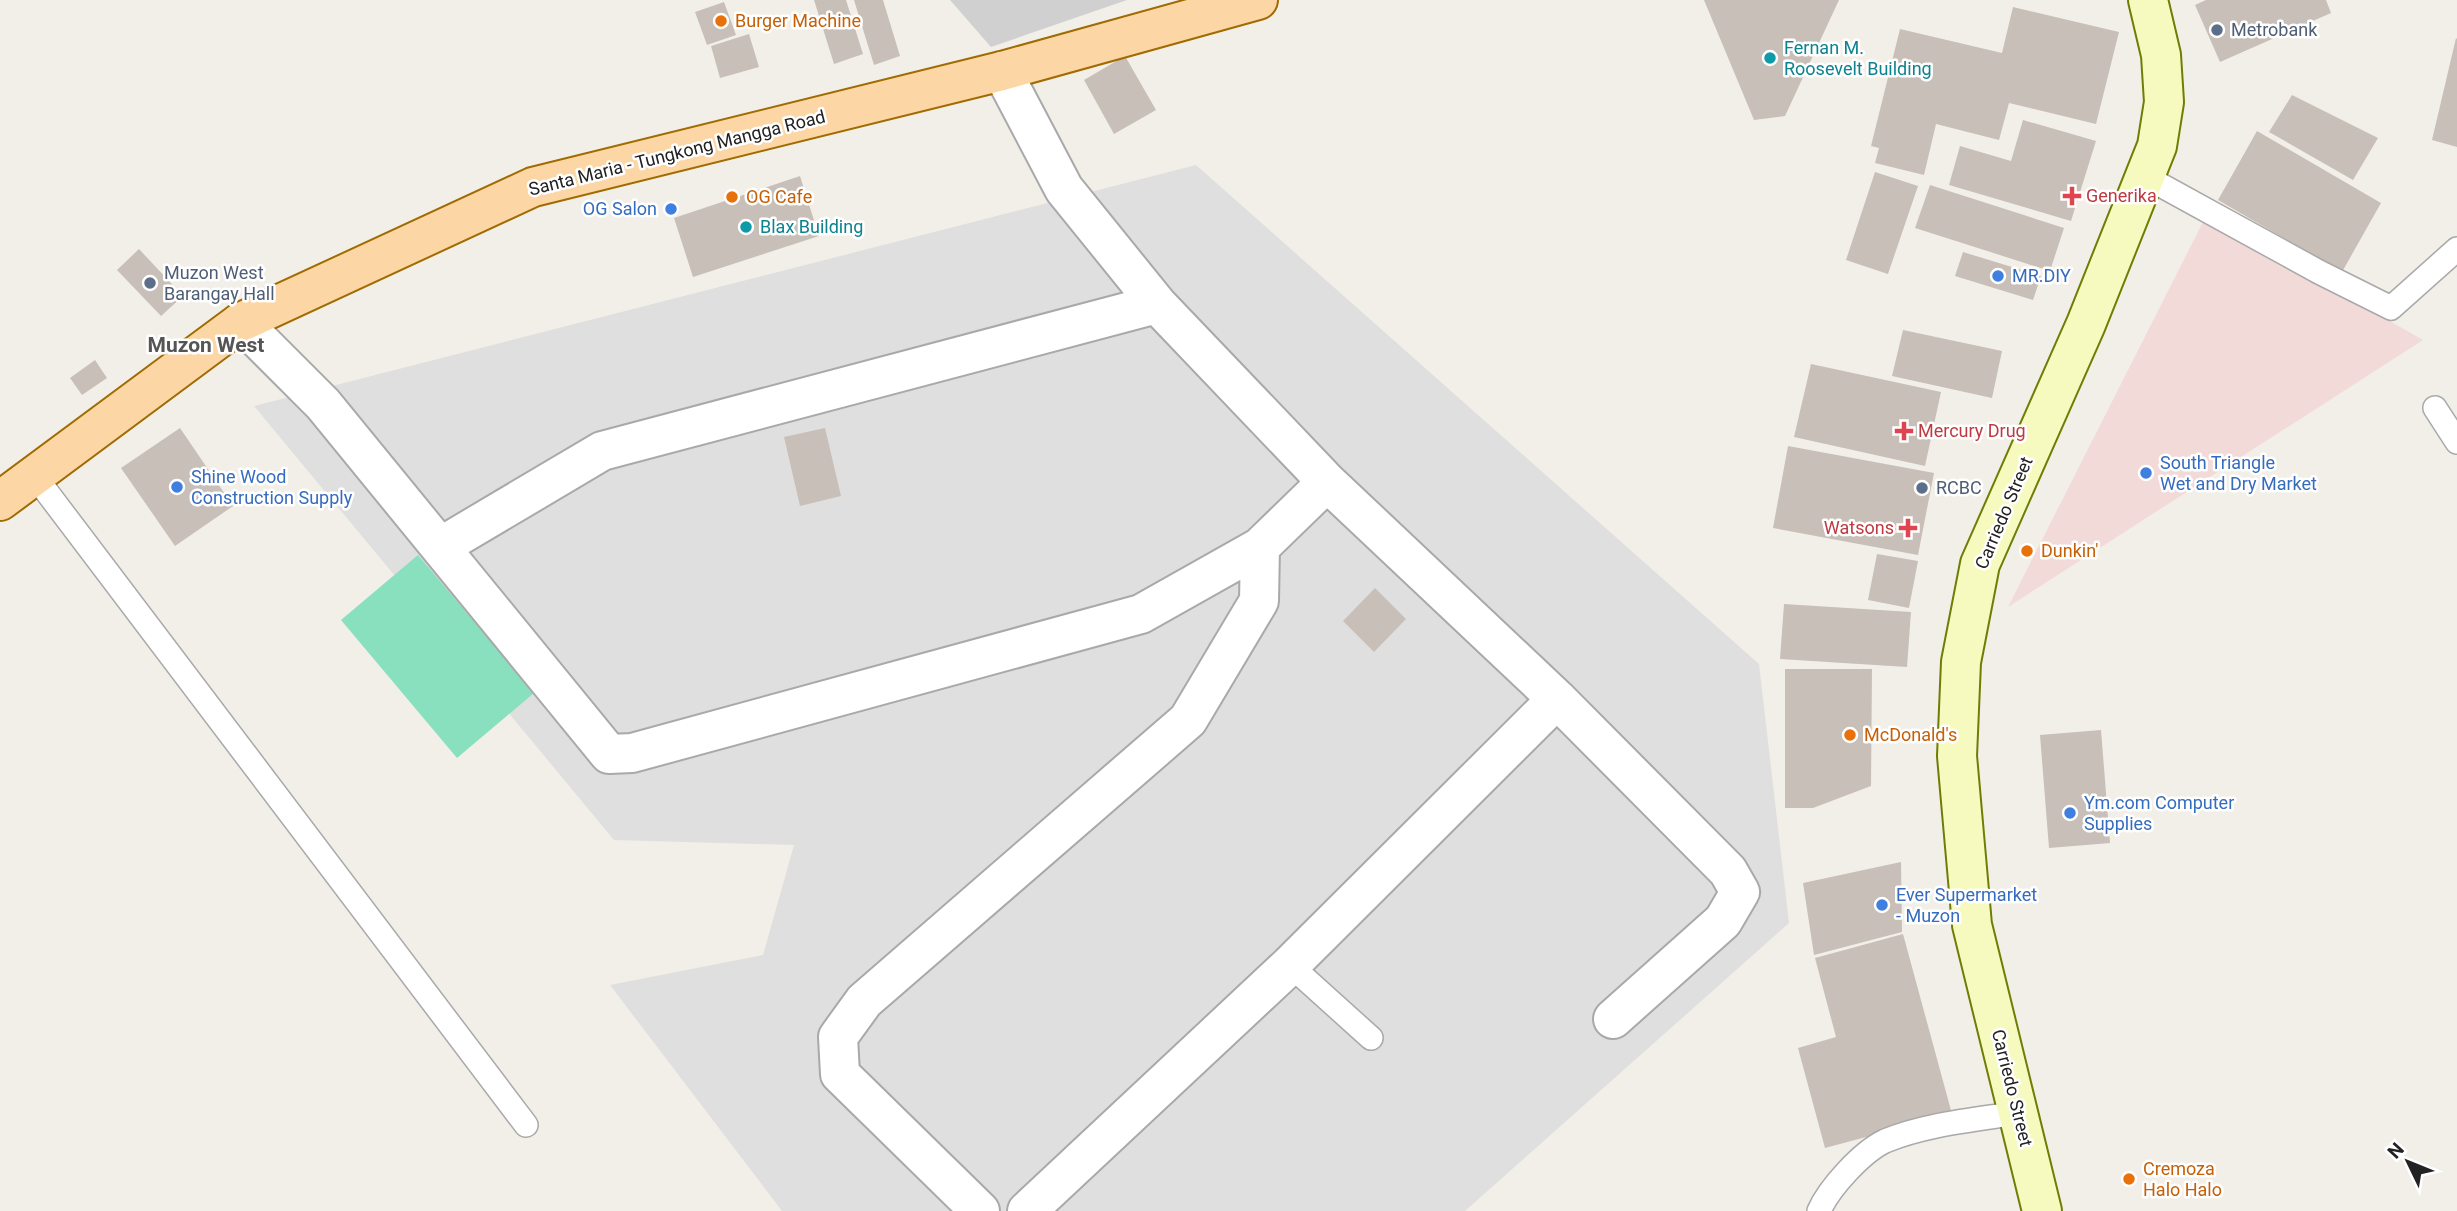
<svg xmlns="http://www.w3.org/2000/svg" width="2457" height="1211" font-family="Roboto,sans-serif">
	<rect width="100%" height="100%" fill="#f2efe9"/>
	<!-- residential -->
	<path fill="#e0dfdf" d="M1196,165L1759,664L1789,923L1465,1211H782L610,985L763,955L794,845L614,840L254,406Z"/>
	<!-- commercial -->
	<path fill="#f2dad9" d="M2206,216L2423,340L2008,607Z"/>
	<!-- religious -->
	<path fill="#d0d0d0" d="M950,0H1127L991,47Z"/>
	<!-- pitch -->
	<path fill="#88e0be" d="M418,555L534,693L457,758L341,620Z"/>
	<!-- building -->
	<path fill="#c7bfb8" d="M814,0H846L863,54L834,64Z
		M854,0H883L900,56L874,65Z
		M1704,0H1839L1785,116L1754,120Z
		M2206,0H2326L2331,13L2220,62L2195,5Z
		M724,2L736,35L707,45L695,12Z
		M2013,7L2119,32L2096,124L2009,103L1999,140L1936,124L1924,175L1875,163L1879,148L1871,146L1900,29L2002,53Z
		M749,34L759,67L720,78L711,46Z
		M2456,38L2457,39V147L2432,140Z
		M1125,56L1156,110L1114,134L1084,80Z
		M2292,95L2378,138L2353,180L2269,132Z
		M2023,120L2096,141L2071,221L1949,185L1960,146L2011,161Z
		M2257,131L2381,203L2342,272L2218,200Z
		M1875,172L1918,186L1888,274L1846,260Z
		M800,176L819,236L693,277L674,218Z
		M1930,185L2064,228L2050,271L1915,228Z
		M139,249L183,296L161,316L117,270Z
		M1963,252L2041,276L2033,300L1955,276Z
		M1903,330L2002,351L1992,398L1892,376Z
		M95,360L107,378L82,395L70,378Z
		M1811,364L1941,392L1925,466L1794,437Z
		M180,428L233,506L175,546L121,468Z
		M825,428L841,496L800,506L784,437Z
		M1788,446L1934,473L1918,555L1773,528Z
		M1877,554L1918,561L1909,608L1868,600Z
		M1375,588L1406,619L1374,652L1343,621Z
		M1784,604L1911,612L1907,667L1780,659Z
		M1785,669H1872L1871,786L1813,808H1785Z
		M2101,730L2110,843L2049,848L2040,735Z
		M1901,862L1902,932L1814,955L1803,883Z
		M1903,934L1952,1114L1825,1148L1798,1048L1836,1037L1815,958Z"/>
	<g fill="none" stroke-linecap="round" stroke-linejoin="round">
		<defs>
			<path id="lane" d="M2146,177L2319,272L2391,308L2457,249
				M2435,408L2457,442
				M34,475L526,1125
				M1290,965L1371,1038
				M1819,1211C1829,1188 1862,1152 1885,1141C1927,1124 1974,1120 2018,1113"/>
			<path id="street" d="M1002,71L1064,189L1157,304L1327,482L1557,699L1728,871L1740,892L1723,921L1613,1019
				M241,322L323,404L609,754L632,753L1141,614L1260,547L1327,482
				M440,547L602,451L1157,304
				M980,1211L840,1074L838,1037L864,1001L1188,720L1259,601L1260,547
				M1027,1211L1290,965L1557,699"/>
			<path id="secondary" d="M2042,1211L1972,925L1957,756L1961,662L1980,564L2086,324L2157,146L2164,102L2161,55L2148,0"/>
			<path id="primary" d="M0,501L241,322L533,187L1002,71L1258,0"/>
		</defs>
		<!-- lane casing -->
		<use href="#lane" stroke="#a9a9a9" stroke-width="26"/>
		<!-- street casing -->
		<use href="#street" stroke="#a9a9a9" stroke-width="42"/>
		<!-- secondary casing -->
		<use href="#secondary" stroke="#707d05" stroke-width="42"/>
		<!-- primary casing -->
		<use href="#primary" stroke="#a06b00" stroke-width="42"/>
		<!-- lane -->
		<use href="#lane" stroke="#fff" stroke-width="23"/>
		<!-- street -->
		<use href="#street" stroke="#fff" stroke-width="38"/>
		<!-- secondary -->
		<use href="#secondary" stroke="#f7fabf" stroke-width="38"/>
		<!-- primary -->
		<use href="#primary" stroke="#fcd6a4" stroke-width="38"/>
	</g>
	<!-- markers -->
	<g fill="#e8710a" stroke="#fff" stroke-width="2.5">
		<circle cx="721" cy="21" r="7"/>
		<circle cx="732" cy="197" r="7"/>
		<circle cx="2027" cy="551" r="7"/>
		<circle cx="1850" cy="735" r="7"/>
		<circle cx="2129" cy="1179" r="7"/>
	</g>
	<g fill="#5c6f8a" stroke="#fff" stroke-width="2.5">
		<circle cx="2217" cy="30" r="7"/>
		<circle cx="150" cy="283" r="7"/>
		<circle cx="1922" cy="488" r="7"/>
	</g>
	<g fill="#0f9aa8" stroke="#fff" stroke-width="2.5">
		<circle cx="1770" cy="58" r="7"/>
		<circle cx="746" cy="227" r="7"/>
	</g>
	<g fill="#e0444e" stroke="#fff" stroke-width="2.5">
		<path d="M2068.5 185.5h7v7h7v7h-7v7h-7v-7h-7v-7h7z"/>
		<path d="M1900.5 420.5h7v7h7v7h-7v7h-7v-7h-7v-7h7z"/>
		<path d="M1904.5 517.5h7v7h7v7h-7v7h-7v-7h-7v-7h7z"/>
	</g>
	<g fill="#3f7fe0" stroke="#fff" stroke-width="2.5">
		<circle cx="671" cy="209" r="7"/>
		<circle cx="1998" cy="276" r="7"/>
		<circle cx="2146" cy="473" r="7"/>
		<circle cx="177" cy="487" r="7"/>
		<circle cx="2070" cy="813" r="7"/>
		<circle cx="1882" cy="905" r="7"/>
	</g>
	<g text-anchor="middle" stroke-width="5" stroke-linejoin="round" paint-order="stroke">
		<!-- food labels -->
		<g font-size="18" fill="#c56008" stroke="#fff" text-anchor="start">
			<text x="735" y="27">Burger Machine</text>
			<text x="746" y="203">OG Cafe</text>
			<text x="2041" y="557">Dunkin'</text>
			<text x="1864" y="741">McDonald's</text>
			<text x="2143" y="1175">Cremoza<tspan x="2143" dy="21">Halo Halo</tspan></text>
		</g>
		<!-- service labels -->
		<g font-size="18" fill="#4e5e75" stroke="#fff" text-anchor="start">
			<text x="2231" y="36">Metrobank</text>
			<text x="164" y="279">Muzon West<tspan x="164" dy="21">Barangay Hall</tspan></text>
			<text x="1936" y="494">RCBC</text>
		</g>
		<!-- culture labels -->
		<g font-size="18" fill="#0d838f" stroke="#fff" text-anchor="start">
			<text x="1784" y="54">Fernan M.<tspan x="1784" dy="21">Roosevelt Building</tspan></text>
			<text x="760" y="233">Blax Building</text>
		</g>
		<!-- street labels -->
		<g font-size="18" fill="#222" stroke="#fff">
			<text transform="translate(677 153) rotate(-14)" y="6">Santa Maria - Tungkong Mangga Road</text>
			<text transform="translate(2004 513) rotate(-67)" y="6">Carriedo Street</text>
			<text transform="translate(2012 1088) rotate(76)" y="6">Carriedo Street</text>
		</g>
		<!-- health labels -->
		<g font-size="18" fill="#be3a42" stroke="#fff" text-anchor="start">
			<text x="2086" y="202">Generika</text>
			<text x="1918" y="437">Mercury Drug</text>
			<text x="1894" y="534" text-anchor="end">Watsons</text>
		</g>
		<!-- shop labels -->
		<g font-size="18" fill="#366cbe" stroke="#fff" text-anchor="start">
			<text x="657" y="215" text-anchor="end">OG Salon</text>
			<text x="2012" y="282">MR.DIY</text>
			<text x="2160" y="469">South Triangle<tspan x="2160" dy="21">Wet and Dry Market</tspan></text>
			<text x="191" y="483">Shine Wood<tspan x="191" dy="21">Construction Supply</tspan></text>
			<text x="2084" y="809">Ym.com Computer<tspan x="2084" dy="21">Supplies</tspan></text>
			<text x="1896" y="901">Ever Supermarket<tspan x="1896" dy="21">- Muzon</tspan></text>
		</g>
		<!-- quarter labels -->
		<g font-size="21" font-weight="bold" fill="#555" stroke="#fff">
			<text x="206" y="352">Muzon West</text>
		</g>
	</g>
	<!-- north arrow -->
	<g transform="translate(2408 1162) rotate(313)" stroke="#ffffff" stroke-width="5" paint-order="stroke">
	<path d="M0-5L12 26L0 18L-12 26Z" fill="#222222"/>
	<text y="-10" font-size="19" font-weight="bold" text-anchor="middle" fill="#222222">N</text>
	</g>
</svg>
